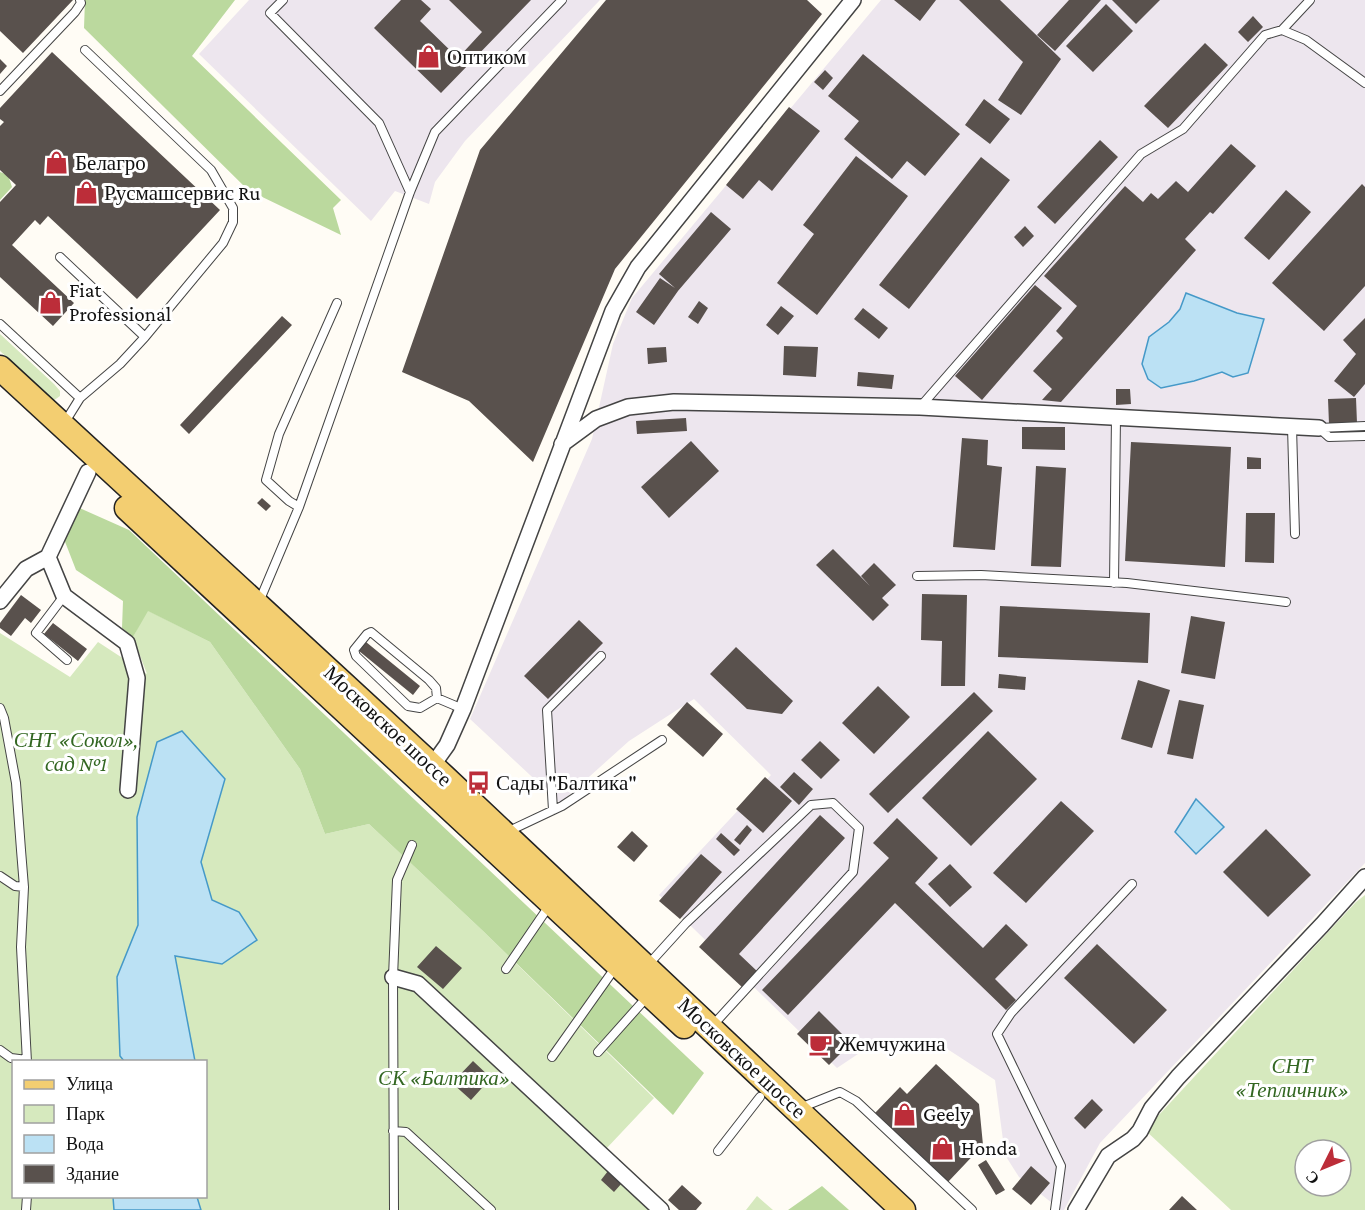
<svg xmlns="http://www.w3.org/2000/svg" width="1365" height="1210" font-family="'Crimson Pro',serif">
	<rect width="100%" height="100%" fill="#fffcf5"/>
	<!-- industrial -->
	<path fill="#ede6ee" d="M249,0H600L465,141L435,182L429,204L395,191L371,221L199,54Z
		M881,0H1365V863L1100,1143L1064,1210H1061L1019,1177L1005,1155L995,1080L935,1041L864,1050L837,1068L659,895L771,775L694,699L629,741L560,803L470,719L592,439L613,344L632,298Z"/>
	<!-- green -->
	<path fill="#d6e9be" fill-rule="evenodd" d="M0,334L54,384L60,391V396L53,401L0,351Z
		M147,610L210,642L300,769L325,834L369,824L483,931L654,1098L605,1150L669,1210H201L197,1197L206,1196V1062L195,1061L175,955L222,964L239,912L212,900L201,862L225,779L137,817L138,925L117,977L120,1056L124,1061L14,1062V1196L113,1197L114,1210H0V633L70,677L98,642L147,674L133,637Z
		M1365,895V1210H1231L1145,1130L1356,902ZM1305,1150H1341V1186H1305Z
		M757,1196L773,1210H746Z"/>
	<!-- forest -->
	<path fill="#bbd99e" d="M85,0H235L192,56L341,200L333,208L341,235L248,190L84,28Z
		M0,172L8,175L12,187L0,200Z
		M75,506L129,530L704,1073L673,1115L483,931L369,824L325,834L300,769L210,642L148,611L133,637L122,628L123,601L76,570L62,534Z
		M822,1186L849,1210H788Z"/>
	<!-- water -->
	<path fill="#bbe1f4" stroke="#4599c8" stroke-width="1.5" d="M1186,293L1237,313L1264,319L1248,373L1233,377L1222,372L1194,381L1161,388L1148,379L1142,364L1149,337L1169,322L1180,309Z
		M182,731L225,779L201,862L212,900L239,912L257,940L222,964L175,956L195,1061H124L120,1056L117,977L138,925L137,817L157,742Z
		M1196,799L1224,827L1196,854L1175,832Z
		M113,1197H197L201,1210H114Z"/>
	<!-- building -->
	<path fill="#59514d" d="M0,0H73L23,53L0,31Z
		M401,0H421L431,9L420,21L458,58L482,32L449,0H531L441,93L374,28Z
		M606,0H807L822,14L615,269L533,462L469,401L402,372L480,150Z
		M894,0H936L920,21Z
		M959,0H1000L1061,59L1021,115L998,100L1023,62Z
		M1069,0H1101L1055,51L1037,35Z
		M1112,0H1160L1136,24Z
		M1106,4L1133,31L1093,72L1066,46Z
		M1253,16L1263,27L1248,42L1238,32Z
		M1205,43L1228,65L1168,128L1144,106Z
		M52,52L220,210L137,299L48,216L40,225L35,220L12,245L74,303L53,326L0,277V202L16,185L0,170V126L4,122L0,119V108Z
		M863,54L960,134L925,176L907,161L892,179L844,139L859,121L828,96Z
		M0,59L7,66L0,74Z
		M825,70L833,78L823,90L814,82Z
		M984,99L1010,119L990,144L965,125Z
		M789,107L820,131L772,191L759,180L743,199L726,185Z
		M1100,140L1118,157L1055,224L1037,207Z
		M1231,144L1256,166L1213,214L1210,212L1185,239L1196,250L1061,402L1042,400L1052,389L1033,371L1063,338L1056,331L1077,306L1044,276L1125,186L1143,202L1151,193L1158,199L1176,181L1188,192Z
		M856,156L908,196L817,315L777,283L814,234L803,225Z
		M981,157L1010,180L909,309L879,285Z
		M1362,184L1365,187V286L1324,331L1272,283Z
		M1286,190L1311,212L1269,260L1244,238Z
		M711,212L731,229L678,291L654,325L636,312L660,278L675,288L659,274Z
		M1025,226L1034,236L1023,247L1014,237Z
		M1035,285L1062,308L982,400L955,376Z
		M699,301L708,308L698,324L688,317Z
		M781,306L794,316L778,335L766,325Z
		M863,308L888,328L879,339L854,319Z
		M282,316L292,325L189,434L180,425Z
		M1365,318V384L1354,397L1334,381L1356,354L1343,340Z
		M784,346L818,347L816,377L783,375Z
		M666,347L667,362L648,364L647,348Z
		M858,372L894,375L892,389L857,386Z
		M1116,389H1130L1131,404L1116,405Z
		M1356,398L1357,423L1329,424L1328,399Z
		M686,418L687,431L637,434L636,421Z
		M1022,427H1065V450L1022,449Z
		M962,438L988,440L987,465L1002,467L995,550L953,547Z
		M691,441L719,471L669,518L641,487Z
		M1131,442L1231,447L1225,567L1125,561Z
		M1247,457L1261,458V469H1247Z
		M1036,466L1066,468L1061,567L1031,566Z
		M262,498L271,506L266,511L257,503Z
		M1246,513H1275L1274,563L1245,562Z
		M833,549L870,586L861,576L874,563L896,585L882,598L889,605L873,621L816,565Z
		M922,594L967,595L965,686H941L942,641L921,640Z
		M21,595L41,610L31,623L25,618L11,636L0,628V623Z
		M1000,606L1150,613L1148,663L998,657Z
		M1191,616L1225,622L1215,679L1181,673Z
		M579,620L603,643L548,699L524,676Z
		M53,623L87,649L78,661L44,634Z
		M366,642L420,686L413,695L359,651Z
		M736,647L793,701L782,714L747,709L710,674Z
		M999,674L1026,677L1025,690L998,688Z
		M1138,680L1170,690L1152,748L1121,739Z
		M878,686L910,717L874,754L842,723Z
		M974,692L993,711L888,813L869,794Z
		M1179,700L1204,705L1193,759L1167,754Z
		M687,702L723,734L703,757L667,725Z
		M988,731L1037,779L971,846L922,798Z
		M820,741L840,760L821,779L801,760Z
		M794,772L813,789L799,805L780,787Z
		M765,777L792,801L763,833L736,809Z
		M1061,801L1094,831L1026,903L993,873Z
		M820,815L845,838L739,954L758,972L743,988L699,947Z
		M897,818L938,858L915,883L983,948L1006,924L1028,945L995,979L1016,1000L1006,1010L895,903L788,1015L762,990L889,858L873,843Z
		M747,825L752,830L740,845L734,840Z
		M1266,829L1311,875L1268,917L1223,872Z
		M632,831L648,846L634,862L617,847Z
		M721,833L740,850L734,856L716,839Z
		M701,854L722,872L680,919L659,901Z
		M950,864L972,887L950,907L928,884Z
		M1097,944L1167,1010L1134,1044L1064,978Z
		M436,946L462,968L443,989L417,967Z
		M819,1011L851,1043L829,1065L797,1034Z
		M473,1061L491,1078L471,1100L452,1083Z
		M936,1064L979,1104L983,1145L948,1182L875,1113L900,1087L907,1094Z
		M1092,1099L1103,1110L1085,1129L1074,1118Z
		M986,1160L1005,1190L996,1195L978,1165Z
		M1031,1166L1050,1183L1031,1205L1012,1189Z
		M608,1171L622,1183L614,1192L601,1180Z
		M682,1185L702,1203L696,1210H679L668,1200Z
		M1182,1196L1197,1210H1169Z"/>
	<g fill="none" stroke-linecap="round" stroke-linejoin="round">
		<defs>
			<path id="service" d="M283,0L270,13L379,123L410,192
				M1282,30L1310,0
				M85,50L211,170L233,208V222L223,243L145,337
				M0,91L75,12L81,3L80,0
				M60,257L145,337L120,364L80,398
				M0,324L80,398L65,422
				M921,406L1141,154L1183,129L1265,35L1282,30L1306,40L1365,83
				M1292,427L1295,534
				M1319,428L1329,437L1365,436
				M1319,428L1365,426
				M299,507L289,501L266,480L279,434L337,303
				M917,576L981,575L1127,583L1286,602
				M1114,583L1116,417
				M64,596L36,633L67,660
				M259,602L299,507L410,192L435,132L562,0
				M371,632L429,680L436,688L437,698L420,708L408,706L356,656L354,650L367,634Z
				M437,698L463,709
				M0,708L4,718L16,783L21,850L24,887L21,947L27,1062
				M553,810L547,710L601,656
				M507,832L562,806L662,740
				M0,876L15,886L24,887
				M647,966L686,923L811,805L833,803L859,828L853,872L713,1025
				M506,969L549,906
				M0,1050L11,1058L27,1060
				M598,1052L647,997
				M552,1057L615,968
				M800,1108L840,1092L856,1101L972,1210
				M393,1131L406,1132L491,1210
				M718,1151L760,1097
				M26,1210L27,1196
				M394,1210L393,977L397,880L412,845
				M1055,1210L1061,1166L997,1034L1011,1013L1132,884"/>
			<path id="minor" d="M562,444L596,419L628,407L674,402L920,407L1319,428
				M48,557L64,596L127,643L137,678L128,790
				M0,601L26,569L48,557L88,472
				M432,766L447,745L463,709L613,311L638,267L853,0
				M393,977L418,984L661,1210
				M1076,1210L1108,1156L1133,1139L1140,1131L1152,1108L1178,1077L1322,925L1365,877"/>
			<path id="primary" d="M0,368L444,777L903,1210
				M127,508L684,1026"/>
		</defs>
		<!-- service casing -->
		<use href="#service" stroke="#444" stroke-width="10"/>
		<!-- minor casing -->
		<use href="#minor" stroke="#444" stroke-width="18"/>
		<!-- primary casing -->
		<use href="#primary" stroke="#222" stroke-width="27"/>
		<!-- service -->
		<use href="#service" stroke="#fff" stroke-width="8"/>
		<!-- minor -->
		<use href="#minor" stroke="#fff" stroke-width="15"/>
		<!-- primary -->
		<use href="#primary" stroke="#f3ce71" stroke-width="24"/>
	</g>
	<!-- icons -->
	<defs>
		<symbol id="shop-bare" viewBox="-9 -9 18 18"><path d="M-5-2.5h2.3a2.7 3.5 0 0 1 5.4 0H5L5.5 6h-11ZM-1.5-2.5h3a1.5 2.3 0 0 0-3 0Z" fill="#bc2d39" stroke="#fff" stroke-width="2.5" paint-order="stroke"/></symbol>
		<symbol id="bus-bare" viewBox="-9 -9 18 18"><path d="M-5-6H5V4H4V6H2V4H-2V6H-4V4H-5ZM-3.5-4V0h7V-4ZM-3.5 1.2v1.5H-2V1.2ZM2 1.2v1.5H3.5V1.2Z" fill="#bc2d39" stroke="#fff" stroke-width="2.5" paint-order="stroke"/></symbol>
		<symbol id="cafe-bare" viewBox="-9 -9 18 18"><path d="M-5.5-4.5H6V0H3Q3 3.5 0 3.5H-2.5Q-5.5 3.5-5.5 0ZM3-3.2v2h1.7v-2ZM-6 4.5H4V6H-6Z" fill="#bc2d39" stroke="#fff" stroke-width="2.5" paint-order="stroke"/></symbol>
	</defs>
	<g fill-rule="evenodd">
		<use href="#shop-bare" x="412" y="40" width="33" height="33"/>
		<use href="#shop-bare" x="40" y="146" width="33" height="33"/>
		<use href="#shop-bare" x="70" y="176" width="33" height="33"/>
		<use href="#shop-bare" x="34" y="286" width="33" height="33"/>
		<use href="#bus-bare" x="462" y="766" width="33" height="33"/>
		<use href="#cafe-bare" x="804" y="1028" width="33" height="33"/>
		<use href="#shop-bare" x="888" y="1098" width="33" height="33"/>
		<use href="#shop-bare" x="926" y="1132" width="33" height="33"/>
	</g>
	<g text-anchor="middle" stroke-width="6" stroke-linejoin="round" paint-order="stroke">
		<!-- poi labels -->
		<g font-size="21" fill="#111" stroke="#fff" text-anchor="start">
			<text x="447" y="64">Оптиком</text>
			<text x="75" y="170">Белагро</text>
			<text x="104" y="200">Русмашсервис Ru</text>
			<text x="69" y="297">Fiat<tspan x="69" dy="24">Professional</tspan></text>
			<text x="496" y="790">Сады "Балтика"</text>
			<text x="838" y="1051">Жемчужина</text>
			<text x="923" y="1121">Geely</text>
			<text x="961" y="1155">Honda</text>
		</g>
		<!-- street labels -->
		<g font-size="21" fill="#111" stroke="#fff">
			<text transform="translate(388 726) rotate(43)" y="7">Московское шоссе</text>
			<text transform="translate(742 1058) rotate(43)" y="7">Московское шоссе</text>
		</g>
		<!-- park labels -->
		<g font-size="21" font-style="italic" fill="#336722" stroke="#fff">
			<text x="76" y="747">СНТ «Сокол»,<tspan x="76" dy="24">сад №1</tspan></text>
			<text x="1292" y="1073">СНТ<tspan x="1292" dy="24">«Тепличник»</tspan></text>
			<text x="444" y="1085">СК «Балтика»</text>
		</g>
	</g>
	<!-- legend -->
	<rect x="12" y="1060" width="195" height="138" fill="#ffffff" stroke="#a0a0a0" stroke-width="1.5"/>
	<rect x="24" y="1080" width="30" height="9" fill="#f3ce71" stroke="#a0a0a0" stroke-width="1.5"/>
	<text x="66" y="1090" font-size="18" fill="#111111">Улица</text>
	<rect x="24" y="1105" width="30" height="18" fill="#d6e9be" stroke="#a0a0a0" stroke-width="1.5"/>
	<text x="66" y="1120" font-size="18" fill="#111111">Парк</text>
	<rect x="24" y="1135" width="30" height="18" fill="#bbe1f4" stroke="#a0a0a0" stroke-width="1.5"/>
	<text x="66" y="1150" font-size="18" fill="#111111">Вода</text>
	<rect x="24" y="1165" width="30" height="18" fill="#59514d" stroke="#a0a0a0" stroke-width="1.5"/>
	<text x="66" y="1180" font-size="18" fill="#111111">Здание</text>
	<!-- north arrow -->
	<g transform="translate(1323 1168) rotate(227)"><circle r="28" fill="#ffffff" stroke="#a0a0a0" stroke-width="1.5"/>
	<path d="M0-4.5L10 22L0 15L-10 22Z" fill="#bc2d39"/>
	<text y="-9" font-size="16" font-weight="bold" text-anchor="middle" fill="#111111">С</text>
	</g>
</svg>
